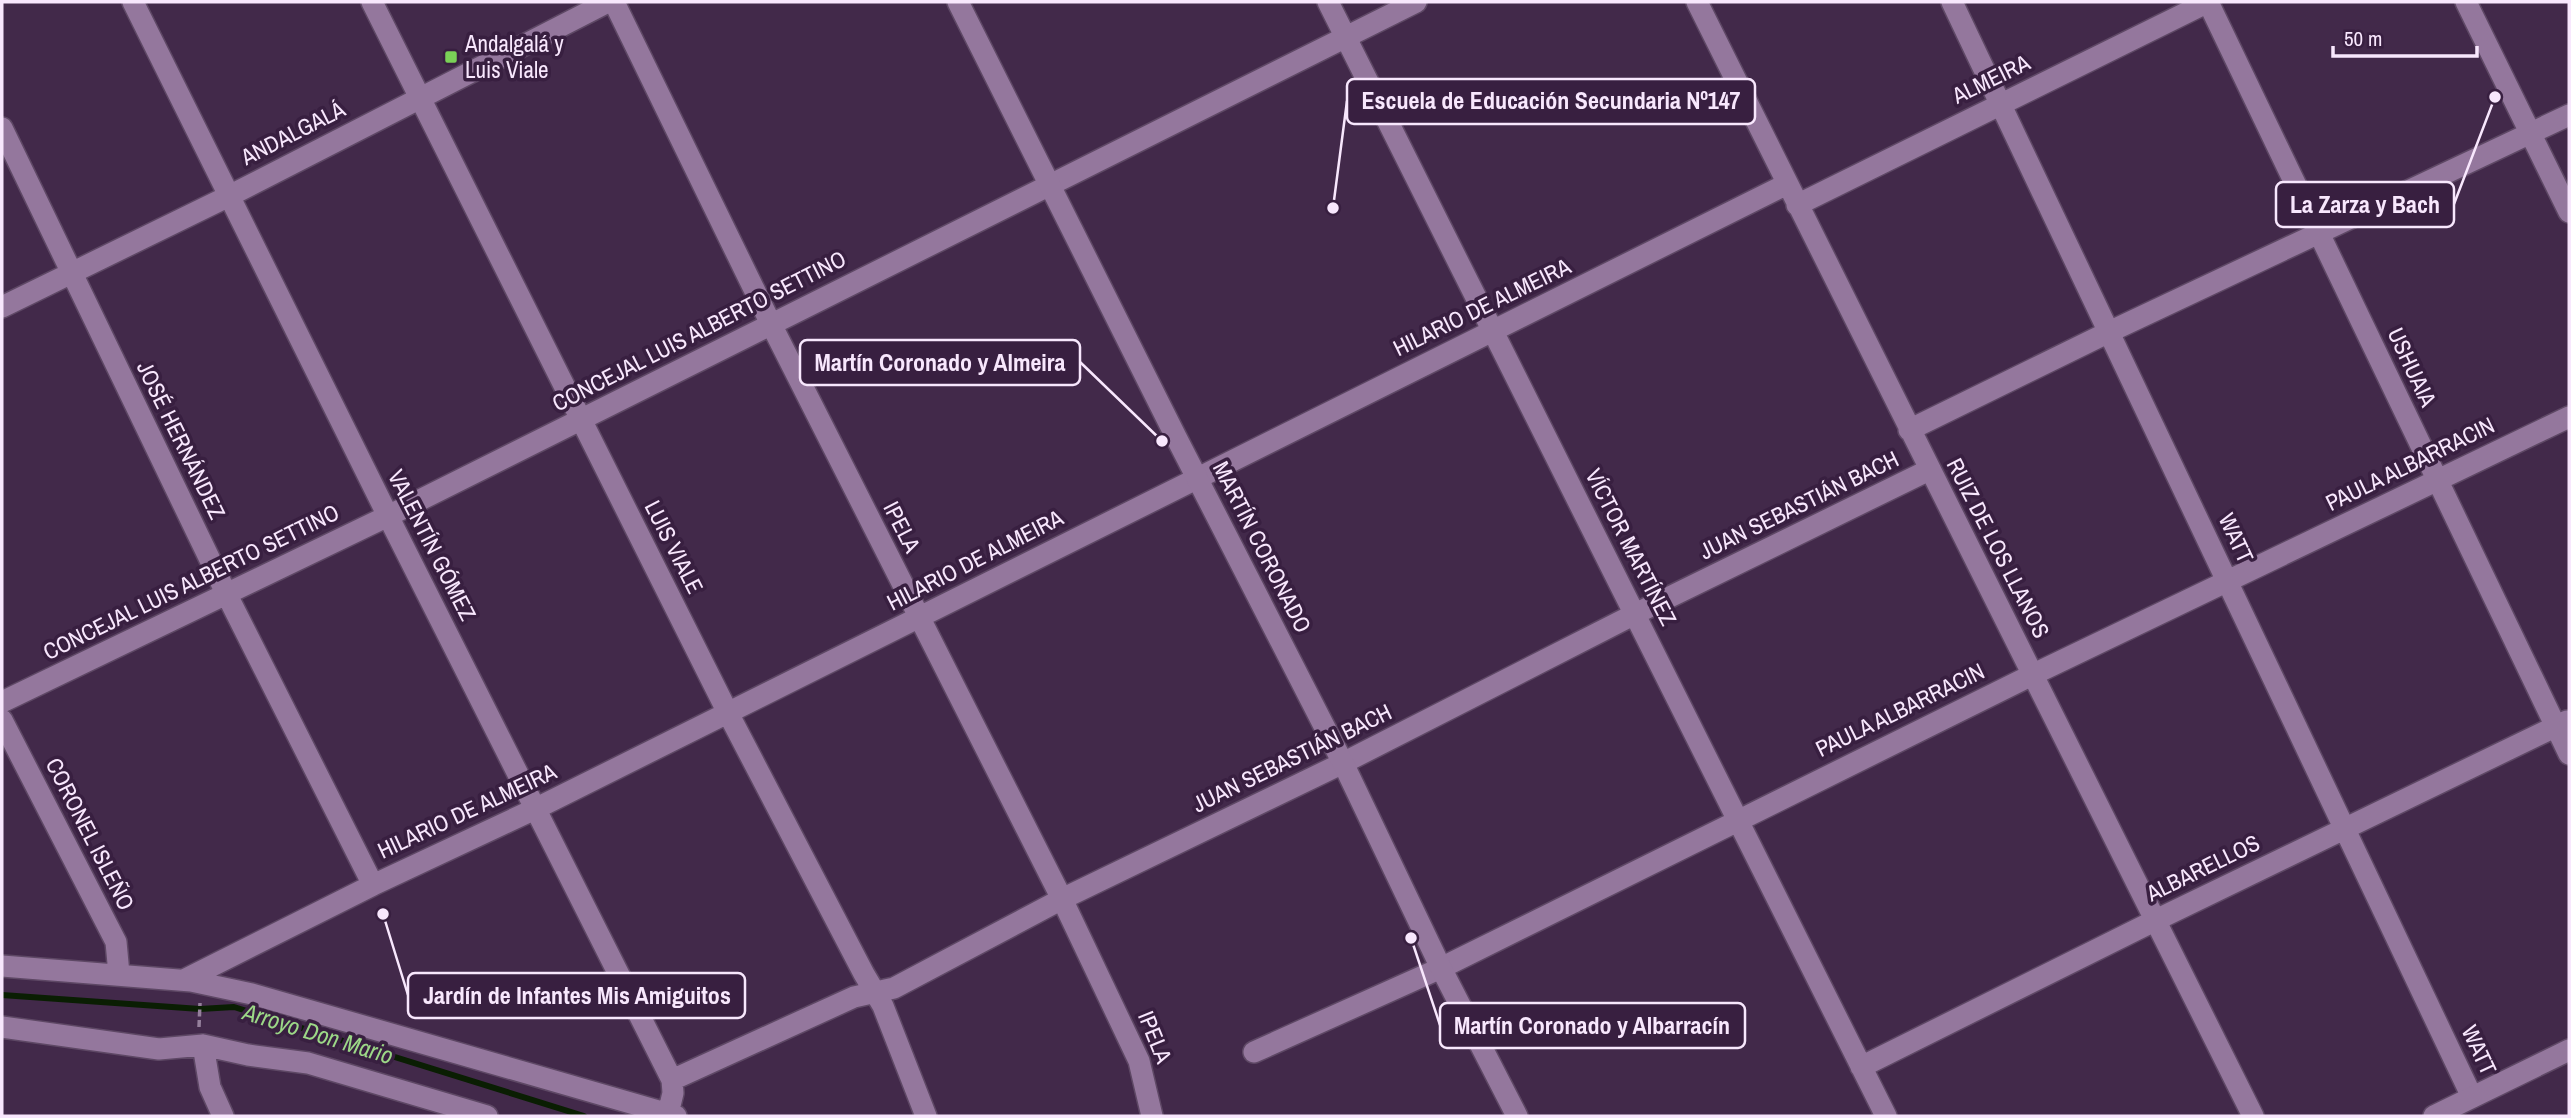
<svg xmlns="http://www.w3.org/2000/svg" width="2571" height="1118" font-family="'Archivo Narrow',sans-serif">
	<rect width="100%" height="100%" fill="#42294a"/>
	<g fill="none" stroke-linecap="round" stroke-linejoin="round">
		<!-- stream -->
		<path stroke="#0a1e03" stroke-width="6" d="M2,995L200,1009L234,1007L584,1116"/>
		<defs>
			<path id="street" d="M133,2L388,516L672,1080L673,1093L668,1114
				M372,2L728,713L864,974L883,1006L926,1116
				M614,2L771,324L1062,899L1139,1061L1152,1116
				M1328,2L1886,1116
				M1697,2L2253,1116
				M1952,2L2472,1097
				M2208,2L2569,754
				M2466,2L2569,212
				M2,128L227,595L373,885
				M1797,205L2208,2
				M2,307L229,196L608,2
				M1909,430L2109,332L2569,115
				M2,702L388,516L1416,2
				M2,720L116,942L119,974
				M2,966L191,981L252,994L676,1116
				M184,980L373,885L535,809L1787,184
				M2,1027L159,1049L203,1045L248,1055L308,1063L487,1116
				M203,1045L210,1087L223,1116
				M1254,1052L1441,968L2032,675L2569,417
				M1861,1067L2154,921L2567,721
				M672,1080L854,997L894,988L1062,899L1343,763L1635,614L1929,470"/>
			<path id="secondary" d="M958,2L1176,437L1343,763L1441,968L1517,1116
				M2434,1116L2569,1050"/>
		</defs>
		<!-- street casing -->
		<use href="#street" stroke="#5e4865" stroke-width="24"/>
		<!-- secondary casing -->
		<use href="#secondary" stroke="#5e4865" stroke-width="24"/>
		<!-- path -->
		<path stroke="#95809c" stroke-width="3.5" stroke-dasharray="7 3.5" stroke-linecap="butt" d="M199,1027L200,1003"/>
		<!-- street -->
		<use href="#street" stroke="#94779d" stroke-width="21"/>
		<!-- secondary -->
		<use href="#secondary" stroke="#94779d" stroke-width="21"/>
	</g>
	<!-- markers -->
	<rect fill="#7ad157" stroke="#381f40" stroke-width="2.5" x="444" y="50" width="14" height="14" rx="3.5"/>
	<g text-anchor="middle" stroke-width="7" stroke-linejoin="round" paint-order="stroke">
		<!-- poi labels -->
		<g font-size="23" fill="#f8e7fd" stroke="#381f40" text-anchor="start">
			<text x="465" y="52">Andalgalá y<tspan x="465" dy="26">Luis Viale</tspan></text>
		</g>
		<!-- street labels -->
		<g font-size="23" fill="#f8e7fd" stroke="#381f40">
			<text transform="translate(1991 79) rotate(-26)" y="8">ALMEIRA</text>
			<text transform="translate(293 133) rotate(-27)" y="8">ANDALGALÁ</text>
			<text transform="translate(1482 307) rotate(-26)" y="8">HILARIO DE ALMEIRA</text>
			<text transform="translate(699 331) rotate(-27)" y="8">CONCEJAL LUIS ALBERTO SETTINO</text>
			<text transform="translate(2412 367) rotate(65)" y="8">USHUAIA</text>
			<text transform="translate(181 440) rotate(64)" y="8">JOSÉ HERNÁNDEZ</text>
			<text transform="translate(2410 464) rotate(-26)" y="8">PAULA ALBARRACIN</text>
			<text transform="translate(1799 505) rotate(-26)" y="8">JUAN SEBASTIÁN BACH</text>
			<text transform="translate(902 527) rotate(63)" y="8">IPELA</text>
			<text transform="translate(2236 538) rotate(65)" y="8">WATT</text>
			<text transform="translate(432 545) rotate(63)" y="8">VALENTÍN GÓMEZ</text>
			<text transform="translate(674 547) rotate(63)" y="8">LUIS VIALE</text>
			<text transform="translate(1262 547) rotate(63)" y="8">MARTÍN CORONADO</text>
			<text transform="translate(1631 547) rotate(63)" y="8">VÍCTOR MARTÍNEZ</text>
			<text transform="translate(1998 548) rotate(63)" y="8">RUIZ DE LOS LLANOS</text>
			<text transform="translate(975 560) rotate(-27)" y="8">HILARIO DE ALMEIRA</text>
			<text transform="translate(191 582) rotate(-26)" y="8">CONCEJAL LUIS ALBERTO SETTINO</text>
			<text transform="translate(1900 710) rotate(-26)" y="8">PAULA ALBARRACIN</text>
			<text transform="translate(1292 758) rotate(-26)" y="8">JUAN SEBASTIÁN BACH</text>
			<text transform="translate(467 811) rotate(-25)" y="8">HILARIO DE ALMEIRA</text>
			<text transform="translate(90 834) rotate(63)" y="8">CORONEL ISLEÑO</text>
			<text transform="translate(2203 868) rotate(-26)" y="8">ALBARELLOS</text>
			<text transform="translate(1155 1037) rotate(68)" y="8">IPELA</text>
			<text transform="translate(2479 1050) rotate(65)" y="8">WATT</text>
		</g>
		<!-- water labels -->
		<g font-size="24" font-style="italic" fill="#9cd887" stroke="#381f40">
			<text transform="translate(318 1034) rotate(17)" y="8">Arroyo Don Mario</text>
		</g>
	</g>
	<!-- callouts -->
	<path fill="none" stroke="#f8e7fd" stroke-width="2.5" d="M1333 208L1347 101M2495 97L2454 204M1162 441L1080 362M383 914L408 995M1411 938L1440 1025"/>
	<g fill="#f8e7fd" stroke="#381f40" stroke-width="2.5">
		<circle cx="1333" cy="208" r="7"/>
		<circle cx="2495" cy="97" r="7"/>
		<circle cx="1162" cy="441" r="7"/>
		<circle cx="383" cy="914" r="7"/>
		<circle cx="1411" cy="938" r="7"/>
	</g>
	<g fill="#381f40" stroke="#f8e7fd" stroke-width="2.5">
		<rect x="1347" y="79" width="408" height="45" rx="7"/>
		<rect x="2276" y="182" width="178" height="45" rx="7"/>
		<rect x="800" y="340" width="280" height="45" rx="7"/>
		<rect x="408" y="973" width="337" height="45" rx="7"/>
		<rect x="1440" y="1003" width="305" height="45" rx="7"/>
	</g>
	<g font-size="24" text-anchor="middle" font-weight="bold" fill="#f8e7fd">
		<text x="1551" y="109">Escuela de Educación Secundaria Nº147</text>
		<text x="2365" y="213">La Zarza y Bach</text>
		<text x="940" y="371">Martín Coronado y Almeira</text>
		<text x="577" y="1004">Jardín de Infantes Mis Amiguitos</text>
		<text x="1592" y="1034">Martín Coronado y Albarracín</text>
	</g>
	<!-- border -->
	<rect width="2571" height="1118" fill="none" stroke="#f8e7fd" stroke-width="7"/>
	<!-- scale -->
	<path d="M2333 46v10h144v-10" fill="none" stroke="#f8e7fd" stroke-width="3.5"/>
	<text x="2344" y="46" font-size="21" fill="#f8e7fd" stroke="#381f40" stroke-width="5" paint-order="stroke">50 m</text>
</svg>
